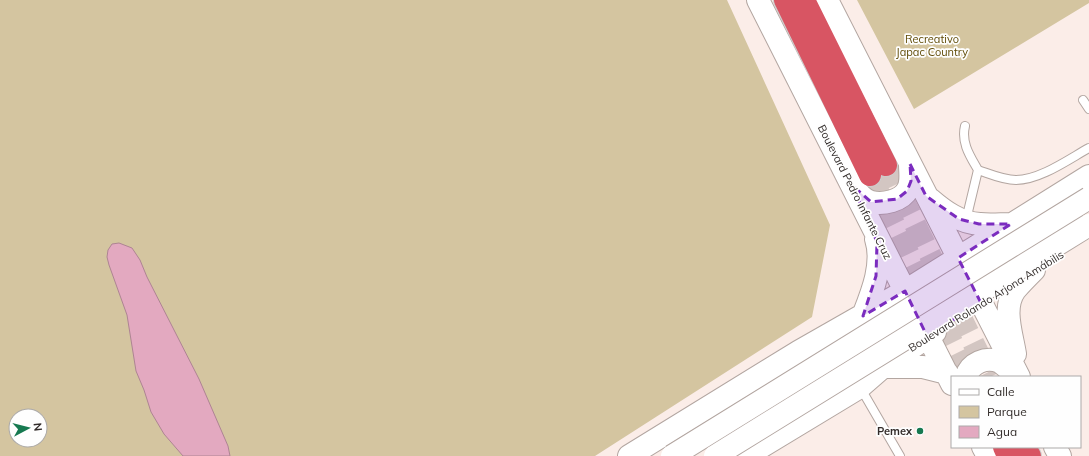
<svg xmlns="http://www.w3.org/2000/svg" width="1089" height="456" font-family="Mulish,sans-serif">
	<rect width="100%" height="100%" fill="#fbede8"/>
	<!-- green -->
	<path fill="#d4c5a0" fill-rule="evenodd" d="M0,0H727L830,225L812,317L595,456H0ZM16,416H40V440H16Z
		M857,0H1089V3L914,109Z"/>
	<!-- water -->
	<path fill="#e3a9c0" stroke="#ae8493" d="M119,243L132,248L140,260L147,277L199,379L228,446L230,456H183L164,434L151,412L144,390L136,371L127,315L109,265L107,257L108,250L112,244Z"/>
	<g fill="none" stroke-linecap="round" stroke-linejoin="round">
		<!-- highway-tunnel -->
		<path stroke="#d3c6c2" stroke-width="22" stroke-dasharray="22 11" stroke-linecap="butt" d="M886,165L990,377
			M870,175L969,377"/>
		<defs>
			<path id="lane" d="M1083,100L1089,109
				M965,126C961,143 970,156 978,170L966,220
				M978,170C990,174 1003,180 1016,180C1040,180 1069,159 1089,148
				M860,387L900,456"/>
			<path id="secondary" d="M758,0L952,384
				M827,0L1019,377
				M854,188C858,193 864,200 871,202C883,205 902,201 908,189C912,181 910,173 910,164
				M930,199C944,211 960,223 980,224C990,225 1001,224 1011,224
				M863,316C872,293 884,264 876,239
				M1015,354C1012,334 1002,308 1015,290C1021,283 1028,276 1034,270
				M883,367H923L947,373
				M966,377C970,363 986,356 1000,362C1006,366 1012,372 1017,377
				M983,447L988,456
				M1055,447L1060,456
				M629,456L798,352L905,291L1089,176
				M746,456L860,387L883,367L935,332"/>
			<path id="highway" d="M785,0L870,175
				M804,0L886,165
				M1004,447L1008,456
				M1025,447L1030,456"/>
		</defs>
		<!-- lane casing -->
		<use href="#lane" stroke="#b3a6a1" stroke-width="10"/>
		<!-- secondary casing -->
		<use href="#secondary" stroke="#b3a6a1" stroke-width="24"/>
		<!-- highway casing -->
		<use href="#highway" stroke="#cecccc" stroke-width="24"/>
		<!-- lane -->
		<use href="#lane" stroke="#fff" stroke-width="8"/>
		<!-- secondary -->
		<use href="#secondary" stroke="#fff" stroke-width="22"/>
		<!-- highway -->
		<use href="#highway" stroke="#d85563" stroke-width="22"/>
		<defs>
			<path id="secondary-bridge" d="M672,456L1089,198
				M715,456L1089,225"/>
		</defs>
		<!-- secondary-bridge casing -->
		<use href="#secondary-bridge" stroke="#b3a6a1" stroke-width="24" stroke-linecap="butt"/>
		<!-- secondary-bridge -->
		<use href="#secondary-bridge" stroke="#fff" stroke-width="22"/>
	</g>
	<!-- marked area -->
	<path fill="#7b2cbf" fill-opacity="0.2" stroke="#7b2cbf" stroke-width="3" stroke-dasharray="8 5" stroke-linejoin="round" d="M910,164L926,196L959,219L979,224H1011L958,258L981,303L927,336L905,291L863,316L876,276L877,242L852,185L871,202L897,199L907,191L911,181Z"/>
	<!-- markers -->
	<circle fill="#167950" stroke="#fefefe" stroke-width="1.5" cx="920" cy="431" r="4"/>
	<g text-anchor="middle" stroke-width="3.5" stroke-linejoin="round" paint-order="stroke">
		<!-- park labels -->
		<g font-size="11" fill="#604b06" stroke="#fefefe">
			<text x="932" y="43">Recreativo<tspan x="932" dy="13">Japac Country</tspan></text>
		</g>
		<!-- street labels -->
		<g font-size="11" fill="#322c2a" stroke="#fefefe">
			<text transform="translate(855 192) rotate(63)" y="4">Boulevard Pedro Infante Cruz</text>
			<text transform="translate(986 301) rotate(-32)" y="4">Boulevard Rolando Arjona Amábilis</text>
		</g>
		<!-- poi labels -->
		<g font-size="11" font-weight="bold" fill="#322c2a" stroke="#fefefe" text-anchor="end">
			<text x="912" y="435">Pemex</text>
		</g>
	</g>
	<!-- legend -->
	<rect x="951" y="376" width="130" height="72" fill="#fefefe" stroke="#acaaa9"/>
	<rect x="959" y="389" width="20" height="6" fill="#ffffff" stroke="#acaaa9"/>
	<text x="987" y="396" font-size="12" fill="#322c2a">Calle</text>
	<rect x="959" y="406" width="20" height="12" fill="#d4c5a0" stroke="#acaaa9"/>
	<text x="987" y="416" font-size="12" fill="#322c2a">Parque</text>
	<rect x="959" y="426" width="20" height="12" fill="#e3a9c0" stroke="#acaaa9"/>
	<text x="987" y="436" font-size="12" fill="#322c2a">Agua</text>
	<!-- north arrow -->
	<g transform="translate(28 428) rotate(83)"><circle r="19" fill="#fefefe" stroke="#acaaa9"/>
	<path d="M0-3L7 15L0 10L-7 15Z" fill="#167950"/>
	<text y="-6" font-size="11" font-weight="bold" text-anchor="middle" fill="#322c2a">N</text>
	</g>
</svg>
